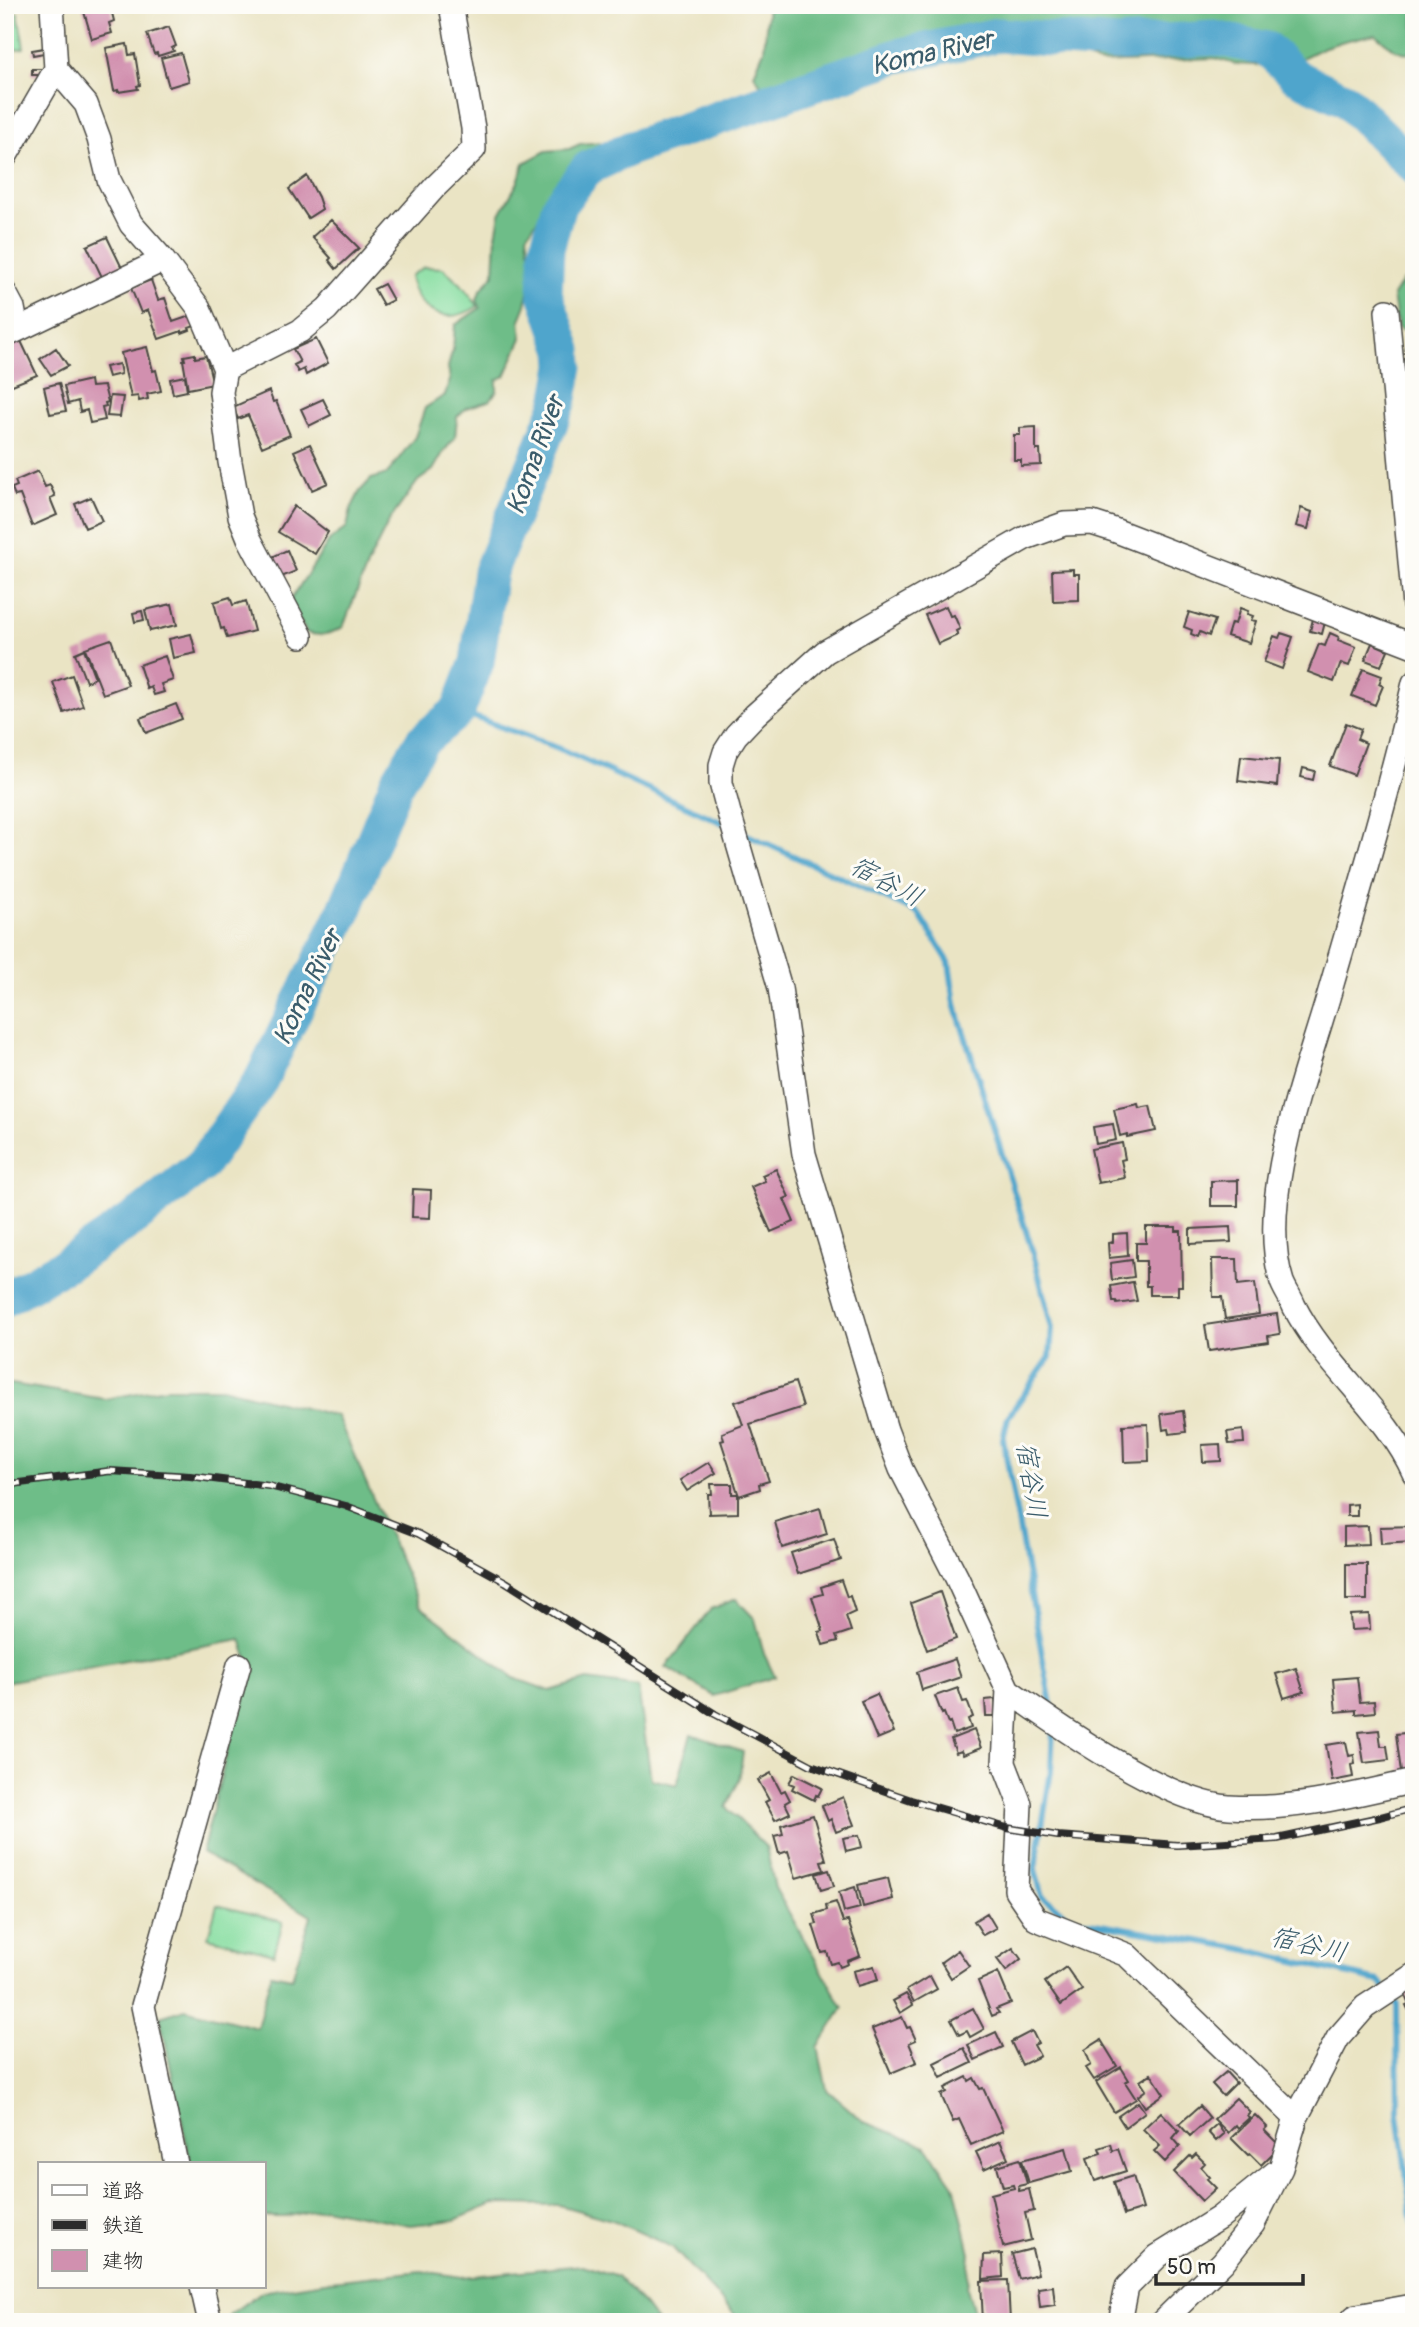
<svg xmlns="http://www.w3.org/2000/svg" width="1419" height="2327" font-family="Pangolin,'Klee One',sans-serif">
	<rect width="100%" height="100%" fill="#fdfcf7"/>
	<filter id="ink" filterUnits="userSpaceOnUse"><feTurbulence type="fractalNoise" baseFrequency=".0143" numOctaves="2"/><feDisplacementMap in="SourceGraphic" scale="14" xChannelSelector="R" yChannelSelector="G"/><feConvolveMatrix kernelMatrix="1 2 1 2 8 2 1 2 1" color-interpolation-filters="sRGB"/></filter>
	<filter id="wash" filterUnits="userSpaceOnUse"><feTurbulence type="fractalNoise" baseFrequency=".00686" numOctaves="4" result="noise"/><feDisplacementMap in="SourceGraphic" scale="28" xChannelSelector="R" yChannelSelector="G"/><feGaussianBlur stdDeviation="1.57" result="paint"/><feColorMatrix in="noise" values="0 0 0 0 0 0 0 0 0 0 0 0 0 0 0 0 0 1.4 0 .05"/><feComposite in="paint" operator="in"/></filter>
	<g filter="url(#wash)">
		<rect width="100%" height="100%" fill="#eae4c4"/>
		<!-- green -->
		<path fill="#88dea2" stroke="#5a8466" stroke-width="2" d="M18,13L24,48L6,51L5,16Z
			M424,267L443,268L461,284L478,306C446,327 417,313 410,276Z
			M217,1905L283,1922L274,1954L208,1937Z"/>
		<!-- forest -->
		<path fill="#6ebd88" stroke="#4c745a" stroke-width="2" d="M768,5H1381L1382,8L1398,12L1403,5H1414V52C1398,56 1386,43 1375,34L1344,41L1322,48L1294,62L1273,66L1235,64L1214,58L1099,63L1063,47L1019,43L1008,48L927,53L917,64L903,69L848,78L770,99L754,74L764,50Z
			M600,142L602,150L592,158L574,167L527,235L529,249L540,275L529,290L526,305L520,320L522,338L505,376L497,380V391L489,401L466,408L457,417L455,438L444,451L433,470L418,481L389,521L369,561L343,627C330,634 321,637 307,633L289,602L330,540L347,527L351,509L360,491L371,479L387,474L415,437L425,408L445,395L450,380L448,367L453,349L455,325L480,308L477,300L480,291L494,274L496,236L500,214L518,182L524,163L546,151L569,149L580,144Z
			M1414,279V337L1398,328L1393,296L1403,280Z
			M5,1383L105,1399L166,1388H222L337,1416L420,1606L514,1678L550,1691L587,1680L638,1687L651,1779L677,1785L691,1734L743,1752L739,1781L726,1807L766,1847L775,1888L843,2008L818,2047L827,2090L864,2122L926,2146L955,2188L970,2253L967,2288L977,2322H745L734,2314L672,2247L615,2221L559,2205L493,2204L455,2220L410,2225L324,2208L285,2217H264V2164H191L160,2017L185,2009L257,2028L271,1974L292,1978L311,1916L202,1853L238,1709L248,1661L241,1639L5,1682Z
			M736,1599L755,1619L764,1654L775,1677L714,1696L666,1667L711,1609Z
			M583,2265L617,2277L645,2306L657,2322H230L229,2315L261,2292L331,2281L421,2271L462,2277Z"/>
		<g fill="none" stroke-linecap="round" stroke-linejoin="round">
			<!-- stream -->
			<path stroke="#50a5cc" stroke-width="6" d="M458,711L558,748L725,824
				M741,832L918,913L949,962L955,1004L1033,1253L1052,1328L1050,1357L1008,1417L1003,1439L1053,1715
				M1053,1729L1051,1771L1035,1869L1042,1896L1072,1919L1239,1948L1379,1981L1397,2005L1398,2113L1414,2231"/>
			<!-- river -->
			<path stroke="#50a5cc" stroke-width="35" d="M5,1299L65,1265L136,1217L202,1165L261,1080L344,912L396,784L422,741L458,711L477,662L490,572L559,403L566,366L565,350L545,294L547,248L559,205L588,168L631,148L897,56L998,35L1117,44L1215,38L1267,49L1297,77L1346,100L1414,167"/>
		</g>
		<g id="blocks">
			<!-- building -->
			<path fill="#d190af" d="M82,5H110L114,21L109,23L112,33L92,39Z
				M169,27L176,46L172,48L174,51L158,56L157,53L154,54L147,34Z
				M127,44L129,55L135,54L140,85L137,86L138,89L118,92V90L114,91L106,48Z
				M44,48V53L33,55L32,50Z
				M181,53L189,81L169,87L161,58Z
				M32,69H41V75H32Z
				M307,176L318,197L322,209L308,218L289,189Z
				M331,220L359,248L336,269L329,260L331,258L312,237Z
				M107,237L122,268L110,281L107,274L102,277L87,246Z
				M151,280L158,300L165,298L173,322L196,314L200,324L189,328L190,330L182,333V331L159,339L148,310L141,313L131,288Z
				M384,284L393,300L383,305L374,289Z
				M20,339L37,375L5,388V346Z
				M316,339L328,363L306,375L304,369L298,372L294,365L300,362L293,349Z
				M147,347L153,371L156,370L161,391L147,394L148,399L139,401L138,396L131,397L121,353Z
				M56,348L68,366L51,375L40,359Z
				M195,354V358L206,356L213,384L188,389L183,360H185L184,356Z
				M119,364L121,374L108,377L105,367Z
				M185,376L187,391L173,394L170,379Z
				M90,380L91,387L104,386L108,402L105,403L106,406L102,407L105,420L90,423L87,410L80,412L78,401L68,404L64,386Z
				M59,383L66,411L50,414L44,387Z
				M269,391L273,402L276,401L290,435L262,447L248,415L238,419L233,407Z
				M110,396L123,397L120,417L107,416Z
				M323,399L331,415L309,426L301,409Z
				M1036,427V450H1040L1041,465L1021,466V460H1014V435H1020V428Z
				M310,444L328,483L312,490L294,451Z
				M38,471L45,487L50,485L55,496L50,498L57,515L32,526L20,495L15,496L12,488L17,486L15,481Z
				M91,497L102,521L85,528L75,504Z
				M294,506L328,532L315,554L278,532Z
				M1301,508L1312,512L1308,529L1296,526Z
				M287,550L296,571L279,578L270,558Z
				M1073,569V574H1079V600L1053,601L1052,570Z
				M230,597L233,605L246,601L254,631L227,638L224,628L221,629L214,602Z
				M172,604L177,625L150,631L145,610Z
				M946,606L950,616L954,615L960,629L956,631L958,635L938,644L925,615Z
				M1240,608L1248,611L1247,614L1253,616L1251,620L1256,621L1249,643L1227,636L1231,623L1235,624Z
				M142,611L144,620L135,622L133,613Z
				M1189,612L1215,620L1209,636L1200,632L1198,637L1191,634L1192,630L1184,627Z
				M1313,619L1325,622L1322,634L1310,631Z
				M1281,633L1293,637L1282,669L1264,662L1274,636L1279,638Z
				M1330,633L1339,637L1338,640L1356,647L1349,666L1341,663L1334,682L1308,672L1319,644L1325,646Z
				M191,634L196,653L173,658L169,639Z
				M111,639L128,685L103,694L85,648Z
				M1372,643L1388,650L1381,666L1365,660Z
				M84,649L95,678L86,682L75,653Z
				M165,656L173,680L161,684L164,692L154,695L151,687L147,689L139,665Z
				M1363,669L1382,676L1379,684L1383,686L1375,705L1352,696Z
				M72,675L83,706L64,713L53,682Z
				M176,704L182,719L146,733L140,718Z
				M1346,723L1361,729L1357,739L1366,743L1354,775L1330,766Z
				M1241,756L1279,760L1277,786L1238,781Z
				M1303,768L1315,771L1313,780L1301,777Z
				M1138,1104L1139,1108L1150,1106L1156,1131L1127,1137V1134L1120,1136L1114,1109Z
				M1113,1124L1116,1140L1096,1144L1093,1127Z
				M1122,1143L1125,1159L1121,1160L1125,1178L1098,1183L1091,1149Z
				M776,1169L789,1197L784,1199L794,1222L771,1232L751,1187L765,1181L762,1175Z
				M1238,1180V1206H1211V1181Z
				M413,1189L431,1190L430,1218L412,1217Z
				M1146,1227H1176V1231H1181L1182,1286H1178V1295H1150V1286H1146V1261H1136V1243H1146Z
				M1230,1227L1231,1242L1190,1244V1229Z
				M1127,1233L1128,1256L1109,1258L1108,1243L1113,1242V1234Z
				M1212,1259H1237L1238,1285L1255,1283L1259,1314L1225,1319L1222,1297H1213Z
				M1132,1260L1134,1277L1112,1280L1110,1263Z
				M1133,1282L1137,1301L1117,1304L1116,1301H1113L1111,1286Z
				M1277,1314L1280,1334L1268,1336L1269,1342L1209,1351L1205,1325Z
				M795,1382L803,1407L750,1424L769,1481L759,1484L760,1489L739,1496L721,1441L724,1440L722,1433L743,1425L735,1402Z
				M1183,1411L1186,1432L1170,1434L1169,1429L1163,1430L1161,1414Z
				M1148,1424L1149,1461L1124,1462L1123,1425Z
				M1243,1430L1244,1443L1229,1444L1227,1432Z
				M1220,1444L1221,1461L1203,1462L1202,1445Z
				M709,1462L716,1473L687,1491L680,1480Z
				M711,1484H732V1494H738V1513L709,1514L708,1494H712Z
				M1357,1504V1516H1347V1505Z
				M820,1508L827,1534L782,1548L775,1522Z
				M1368,1526L1369,1544L1344,1545V1527Z
				M1414,1526V1542L1381,1544L1380,1527Z
				M834,1539L841,1560L798,1574L791,1553Z
				M1346,1564H1367V1600H1346Z
				M841,1580L847,1597L850,1596L855,1612L846,1616L851,1631L836,1636L838,1641L823,1645L819,1632L823,1631L812,1597L823,1594L821,1587Z
				M940,1592L956,1639L927,1650L911,1603Z
				M1369,1614L1370,1629L1351,1630L1350,1615Z
				M955,1659L961,1677L922,1690L917,1672Z
				M1296,1668L1304,1692L1284,1698L1276,1674Z
				M1357,1677L1360,1702L1374,1701L1375,1712L1356,1714V1710L1336,1712L1333,1679Z
				M958,1688L963,1702L967,1701L973,1717L968,1719L971,1728L954,1734L950,1722L948,1723L944,1713L942,1714L935,1696Z
				M877,1694L894,1732L877,1739L861,1701Z
				M995,1699L997,1716H986L985,1700Z
				M974,1730L981,1748L963,1755L961,1751L956,1753L951,1739Z
				M1379,1730L1381,1746H1387L1389,1760L1364,1763L1359,1732Z
				M1414,1732V1771L1401,1772L1396,1734Z
				M1346,1742L1349,1756L1354,1755L1355,1764L1351,1765L1353,1777L1332,1781L1326,1745Z
				M771,1773L781,1792L785,1790L790,1800L785,1803L790,1813L775,1820L765,1802L769,1800L758,1780Z
				M794,1774L822,1788L818,1796L816,1795L814,1800L792,1789L794,1785L789,1783Z
				M843,1797L854,1825L836,1832L831,1819L828,1821L822,1806Z
				M813,1815L826,1860L821,1861L824,1870L796,1878L788,1851L779,1854L774,1836L783,1834L781,1825Z
				M859,1835L862,1847L846,1851L843,1838Z
				M829,1870L834,1886L821,1890L816,1874Z
				M888,1878L893,1899L863,1907L858,1885Z
				M855,1887L860,1908L844,1912L839,1892Z
				M836,1902L843,1922L848,1921L860,1956L847,1961L848,1964L840,1967L838,1962L831,1964L827,1952L822,1953L813,1925L817,1924L814,1914L827,1910L826,1905Z
				M987,1913L996,1928L983,1935L974,1921Z
				M1013,1948L1021,1959L1006,1971L997,1959Z
				M958,1950L969,1966L951,1978L941,1962Z
				M874,1966L878,1980L857,1986L853,1971Z
				M1066,1967L1082,1990L1061,2005L1045,1982Z
				M998,1972L1011,2003L996,2009L999,2013L992,2016L978,1981Z
				M930,1976L937,1989L914,2002L907,1990Z
				M1414,1987V2021L1406,2005L1409,2004L1404,1992Z
				M906,1994L913,2005L900,2013L893,2001Z
				M973,2008L984,2029L970,2037L967,2031L959,2035L951,2020Z
				M902,2017L907,2028L910,2027L916,2040L909,2043L917,2062L891,2073L872,2029Z
				M1032,2031L1038,2043L1034,2045L1040,2056L1022,2065L1011,2042Z
				M996,2032L1003,2047L975,2060L968,2045Z
				M1101,2040L1117,2066L1094,2080L1086,2068L1091,2065L1085,2050Z
				M964,2048L972,2063L941,2078L934,2063Z
				M1121,2067L1129,2080L1125,2082L1136,2099L1114,2112L1096,2082Z
				M1226,2072L1236,2083L1223,2096L1212,2084Z
				M1151,2074L1164,2094L1145,2107L1138,2096L1146,2090L1140,2081Z
				M967,2077L969,2081L974,2078L980,2089L983,2088L1003,2131L971,2145L959,2119L953,2122L941,2095L947,2092L945,2088Z
				M1236,2098L1250,2112L1247,2115L1249,2118L1238,2128L1236,2125L1228,2133L1214,2119Z
				M1138,2102L1145,2112L1125,2127L1118,2116Z
				M1200,2106L1210,2118L1190,2136L1179,2124Z
				M1161,2112L1179,2131L1173,2138L1180,2146L1165,2162L1154,2151L1160,2146L1143,2129Z
				M1255,2115L1267,2127L1264,2130L1280,2146L1261,2165L1250,2154L1248,2155L1231,2138Z
				M1217,2124L1224,2134L1216,2141L1208,2132Z
				M1000,2141L1008,2158L984,2169L976,2152Z
				M1111,2144L1113,2151L1118,2149L1126,2171L1095,2181L1087,2158L1101,2153L1099,2148Z
				M1066,2148L1072,2171L1029,2183L1022,2160Z
				M1196,2154L1205,2163L1201,2167L1210,2177L1207,2179L1216,2188L1202,2201L1174,2172L1190,2156L1192,2158Z
				M1020,2159L1027,2184L1018,2186L1019,2191L1029,2189L1034,2211L1025,2213L1031,2240L1003,2247L991,2194L1014,2188L1013,2185L1003,2187L997,2166Z
				M1133,2176L1143,2209L1124,2215L1114,2182Z
				M1032,2249L1038,2274L1019,2279L1012,2254Z
				M1002,2254L1003,2277L983,2279L984,2255Z
				M1008,2280L1010,2322H983L981,2281Z
				M1053,2286L1055,2305L1040,2307L1038,2288Z"/>
		</g>
	</g>
	<g filter="url(#ink)">
		<use href="#blocks" fill-opacity="0" stroke="#484742" stroke-width="2"/>
		<g fill="none" stroke-linecap="round" stroke-linejoin="round">
			<defs>
				<path id="minor" d="M56,69L86,104L99,139L109,180L131,224L163,260L199,308L225,369L221,392L230,462L240,516L249,538L301,636
					M5,157L56,69L52,5
					M5,293L13,308L17,329
					M1387,311L1414,605
					M5,336L163,260
					M225,369L300,331L327,309L435,187L474,149L473,128L451,5
					M1414,683C1391,784 1361,884 1332,984C1309,1067 1255,1199 1282,1282C1285,1290 1291,1298 1294,1306C1325,1367 1387,1412 1414,1473
					M1008,1690C1058,1726 1168,1803 1229,1807C1292,1811 1353,1795 1414,1781
					M1296,2118L1127,1955L1036,1919L1016,1890L1020,1804L1004,1763L1008,1690L957,1578L901,1469L886,1430L804,1154L780,988L729,813L721,783V765L725,752L736,735L755,715L825,652L1025,538L1064,524L1092,523L1114,530L1414,646
					M176,2164L143,2006L239,1665
					M202,2287L210,2322
					M1120,2322L1127,2287L1158,2256L1219,2218L1276,2172
					M1162,2322L1223,2262L1253,2224L1281,2168L1296,2118L1338,2038L1365,2007L1414,1975"/>
				<path id="primary" d="M1358,2322L1414,2312"/>
			</defs>
			<!-- minor casing -->
			<use href="#minor" stroke="#484742" stroke-width="26"/>
			<!-- primary casing -->
			<use href="#primary" stroke="#484742" stroke-width="38"/>
			<!-- minor -->
			<use href="#minor" stroke="#fff" stroke-width="23"/>
			<!-- primary -->
			<use href="#primary" stroke="#fff" stroke-width="35"/>
			<defs>
				<path id="rail" d="M5,1485L110,1471L190,1476L269,1486L346,1506L419,1534L506,1582L715,1714L811,1765L911,1800L1007,1828L1058,1836L1177,1845L1277,1839L1380,1817L1414,1808"/>
			</defs>
			<!-- rail casing -->
			<use href="#rail" stroke="#2b2b2b" stroke-width="8"/>
			<!-- rail -->
			<use href="#rail" stroke="#fdfcf7" stroke-width="5" stroke-dasharray="16" stroke-linecap="butt"/>
		</g>
	</g>
	<g text-anchor="middle" stroke-width="6" stroke-linejoin="round" paint-order="stroke">
		<!-- water labels -->
		<g font-size="26" font-style="italic" fill="#3a5c6b" stroke="#fdfcf7">
			<text transform="translate(932 52) rotate(-13)" y="9">Koma River</text>
			<text transform="translate(535 455) rotate(-70)" y="9">Koma River</text>
			<text transform="translate(887 881) rotate(28)" y="9">宿谷川</text>
			<text transform="translate(307 987) rotate(-64)" y="9">Koma River</text>
			<text transform="translate(1032 1480) rotate(81)" y="9">宿谷川</text>
			<text transform="translate(1309 1944) rotate(13)" y="9">宿谷川</text>
		</g>
	</g>
	<!-- margin -->
	<rect width="1419" height="2327" fill="none" stroke="#fdfcf7" stroke-width="28"/>
	<!-- legend -->
	<rect x="38" y="2162" width="228" height="126" fill="#fdfcf7" stroke="#a9a8a5" stroke-width="2"/>
	<rect x="52" y="2185" width="35" height="10" fill="#ffffff" stroke="#a9a8a5" stroke-width="2"/>
	<text x="102" y="2198" font-size="21" fill="#2b2b2b">道路</text>
	<rect x="52" y="2220" width="35" height="10" fill="#2b2b2b" stroke="#a9a8a5" stroke-width="2"/>
	<text x="102" y="2232" font-size="21" fill="#2b2b2b">鉄道</text>
	<rect x="52" y="2250" width="35" height="21" fill="#d190af" stroke="#a9a8a5" stroke-width="2"/>
	<text x="102" y="2268" font-size="21" fill="#2b2b2b">建物</text>
	<!-- scale -->
	<path d="M1156 2274v10h147v-10" fill="none" stroke="#2b2b2b" stroke-width="3.5"/>
	<text x="1167" y="2274" font-size="21" fill="#2b2b2b" stroke="#fdfcf7" stroke-width="5" paint-order="stroke">50 m</text>
</svg>
